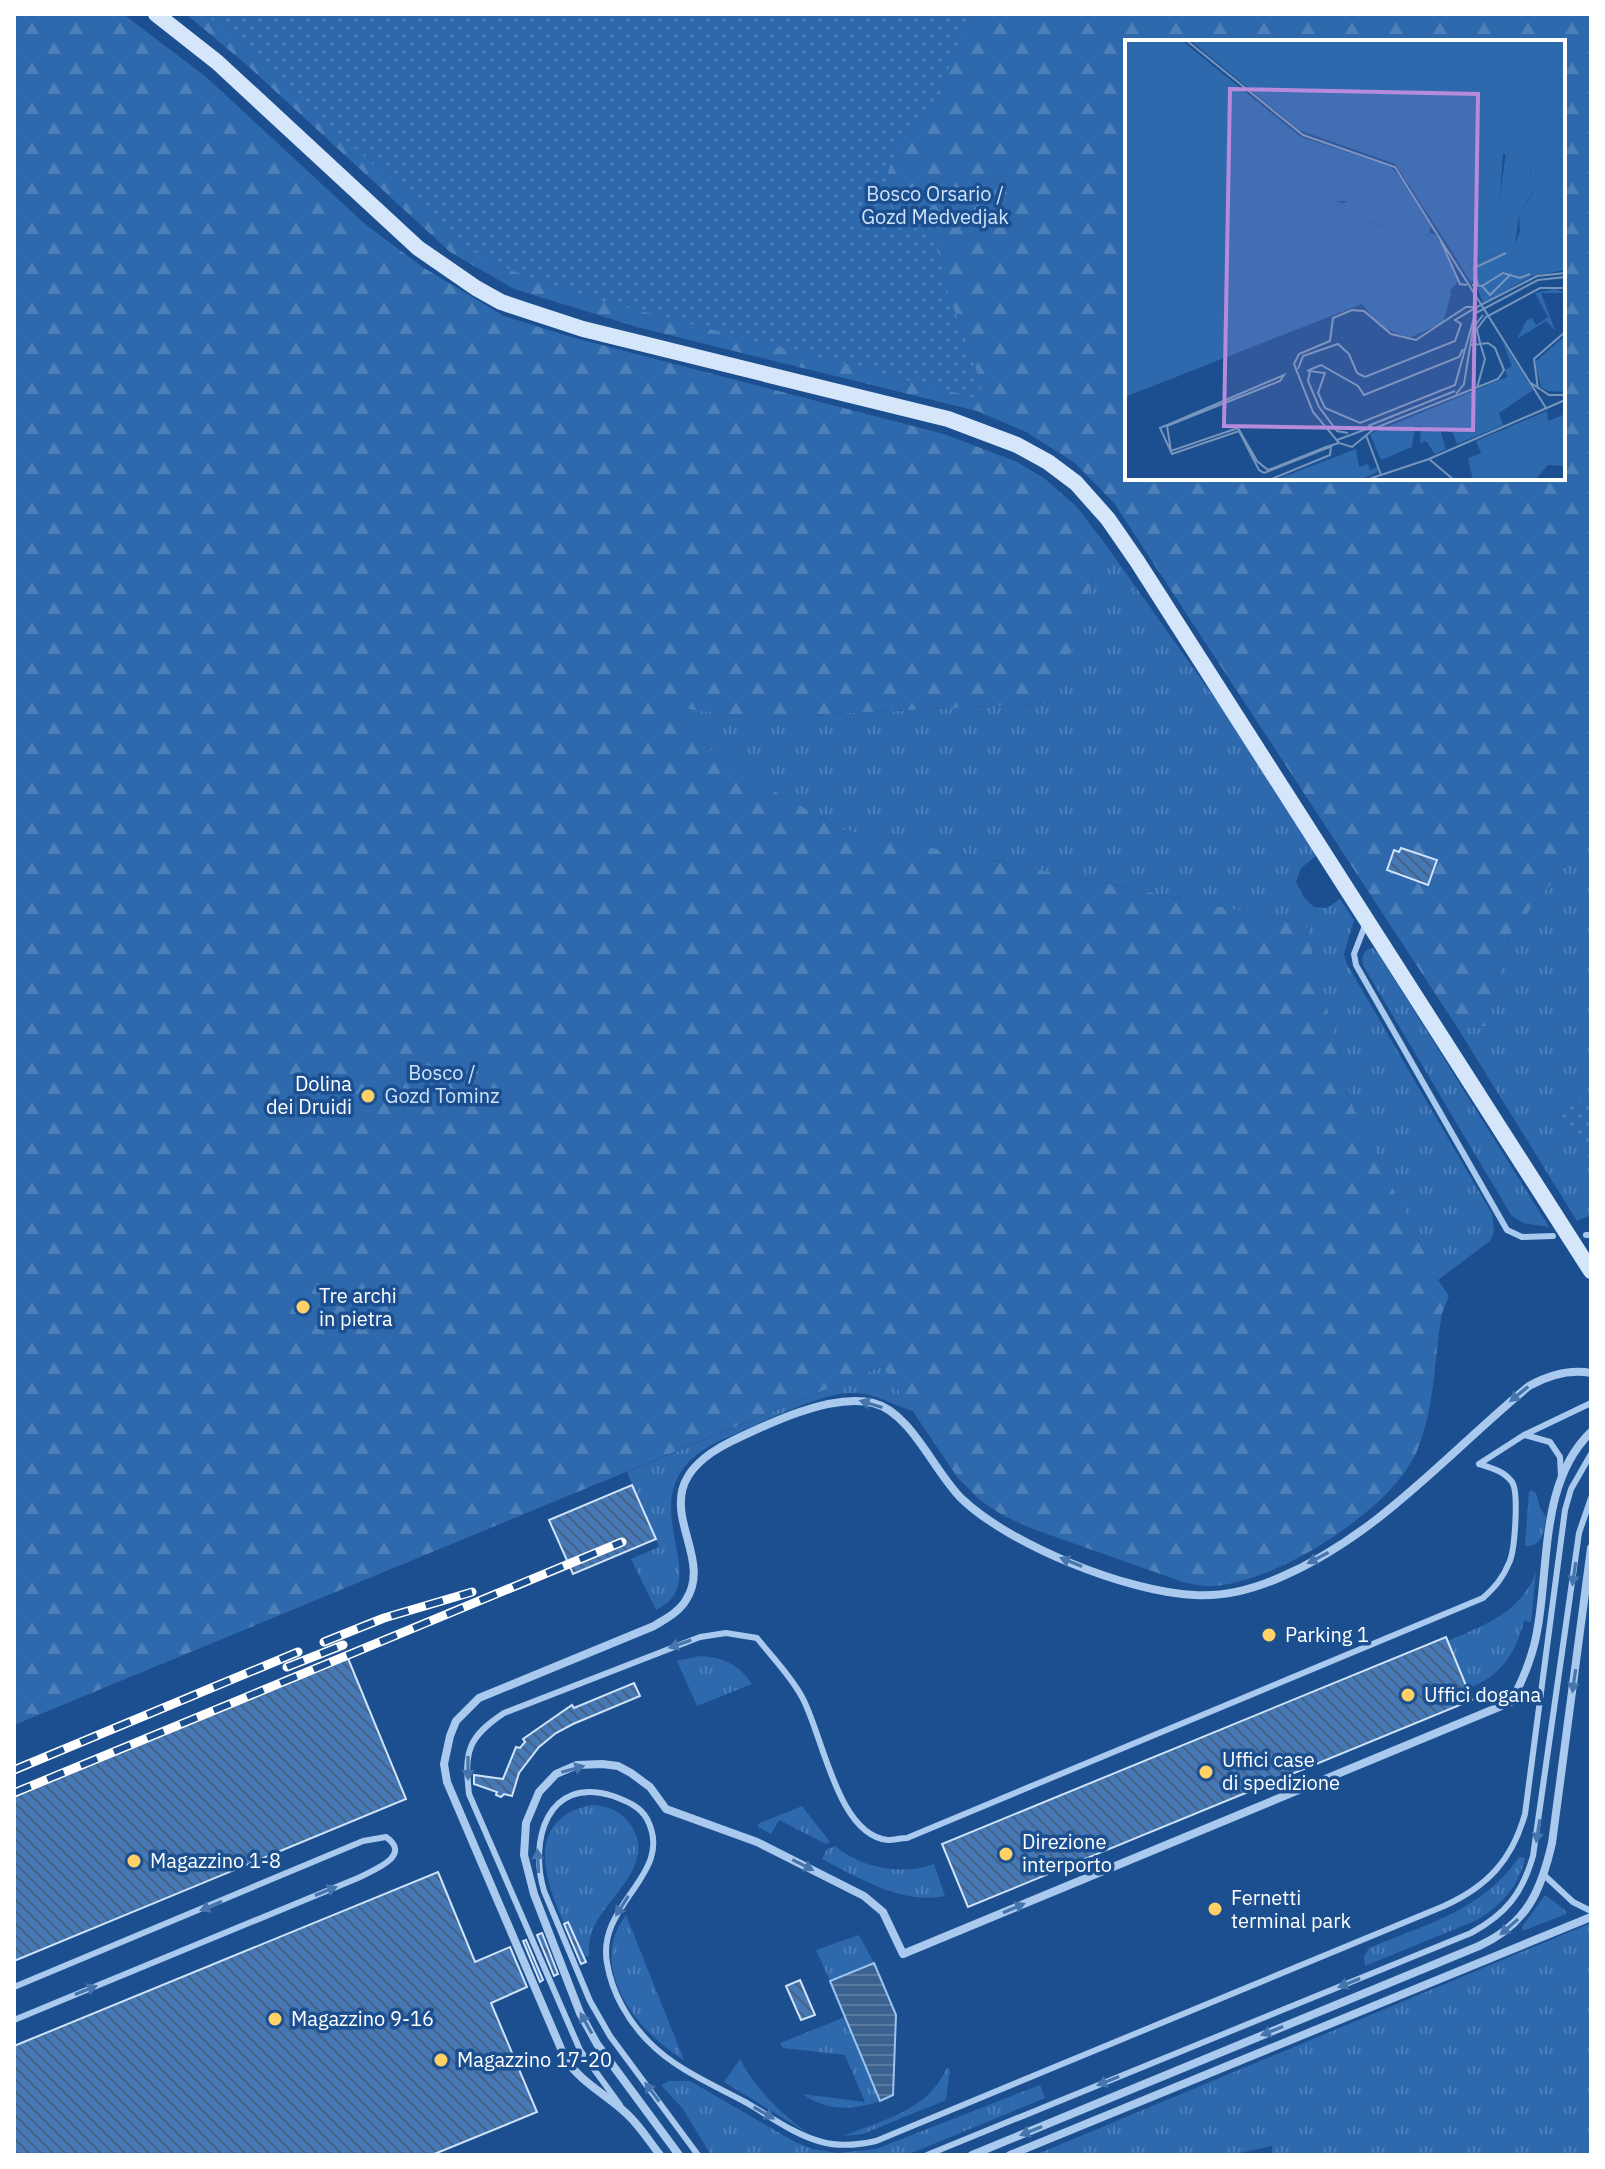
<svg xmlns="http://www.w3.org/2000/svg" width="1605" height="2169" font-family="'IBM Plex Sans',sans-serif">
	<defs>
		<pattern id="grass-tufts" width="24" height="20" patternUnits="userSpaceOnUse" patternTransform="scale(2)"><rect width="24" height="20" fill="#2e69ad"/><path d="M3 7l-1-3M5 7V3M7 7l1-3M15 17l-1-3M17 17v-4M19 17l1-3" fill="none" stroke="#4d80b9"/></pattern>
		<pattern id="forest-firs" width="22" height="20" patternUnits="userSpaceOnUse" patternTransform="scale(2)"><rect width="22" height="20" fill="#2e69ad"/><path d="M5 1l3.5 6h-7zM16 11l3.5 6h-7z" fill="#4d80b9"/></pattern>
		<pattern id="park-dots" width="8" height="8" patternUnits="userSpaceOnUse" patternTransform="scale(2)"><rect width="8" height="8" fill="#2e69ad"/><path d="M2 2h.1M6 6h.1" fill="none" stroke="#4d80b9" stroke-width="1.8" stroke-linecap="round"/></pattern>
		<pattern id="water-rules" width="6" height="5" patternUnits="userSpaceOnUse" patternTransform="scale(2)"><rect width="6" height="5" fill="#3c6290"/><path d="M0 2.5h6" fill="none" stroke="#597aa1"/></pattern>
		<pattern id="building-back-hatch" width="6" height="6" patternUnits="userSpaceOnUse" patternTransform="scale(2)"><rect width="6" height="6" fill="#4478b7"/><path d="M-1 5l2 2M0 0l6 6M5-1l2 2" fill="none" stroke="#486282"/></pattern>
	</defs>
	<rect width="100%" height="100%" fill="#1b4f8f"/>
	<!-- grass -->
	<path fill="url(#grass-tufts)" d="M1103,541L1253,752L1309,842L1316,856L1301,868L1296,882L1303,896L1314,907L1327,908L1340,899L1354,920L1344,954L1347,964L1492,1214L1494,1232L1490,1241L1438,1280L1353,1107L1305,924L844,830L726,764L661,704L749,718L1056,703Z
		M1591,833V1096L1559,1110L1591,1161V1215L1577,1221L1457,1027L1487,1026L1509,936Z
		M1373,948L1378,953L1549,1227L1523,1223L1511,1215L1364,967C1361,959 1362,955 1368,949Z
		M882,1366L913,1411C892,1405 876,1393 853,1393C819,1392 751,1428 717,1442C617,1493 722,1578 656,1610L631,1559L659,1547L627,1472Z
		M1531,1490L1536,1493L1540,1508L1546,1517C1544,1532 1543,1546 1525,1546L1529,1492Z
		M1536,1572L1531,1622L1524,1621C1515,1655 1501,1676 1467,1689L1448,1641C1484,1625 1521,1613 1536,1572Z
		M700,1656C722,1657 740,1665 752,1684L697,1706L677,1661Z
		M592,1805C608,1806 621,1811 630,1824C659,1864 605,1898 592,1931C589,1939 589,1948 589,1956L580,1958C558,1910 508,1822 592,1805Z
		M802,1806L830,1842L826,1844L779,1820L771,1834L758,1827V1824Z
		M835,1846C861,1868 902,1876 934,1864L945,1896C901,1905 860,1878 822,1859L827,1849Z
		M1519,1857L1525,1858C1519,1886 1501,1906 1477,1920L1365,1966L1364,1957L1369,1948C1426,1924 1482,1911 1519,1857Z
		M1545,1895L1565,1910L1566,1914L1523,1931L1522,1927Z
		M626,1915L684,2060C637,2032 586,1967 626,1915Z
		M1591,1923V2155H1272V2146L1231,2155H1035Z
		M859,1935L874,1963L830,1981L816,1950Z
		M845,2017L880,2101C851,2111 828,2111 802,2094L865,2102L845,2055L783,2048L780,2043Z
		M740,2059C756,2090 780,2112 807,2133L724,2082Z
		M947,2068L950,2069L946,2100L863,2134L844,2136C886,2118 926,2112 947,2068Z
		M669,2081H690L795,2142L813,2149L838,2153L876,2149L1040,2085L1045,2098L907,2155H711L683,2109L661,2085Z"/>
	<!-- forest -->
	<path fill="url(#forest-firs)" fill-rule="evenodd" d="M14,14H123L205,76L366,225L424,268L504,316L571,337L944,434L1015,461L1044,478L1076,506L1103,541L1056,703L749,718L662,705L726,764L844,830L1305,924L1353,1107L1438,1280L1449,1296L1442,1313C1434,1359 1435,1408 1417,1451C1392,1510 1276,1583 1213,1586C1203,1587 1193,1584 1183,1582L1033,1529L1004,1516L981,1501L958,1478L882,1366L14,1725Z
		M186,14H1591V833L1509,936L1487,1026L1457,1027L1114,503L1075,463L1026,432L977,411L637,327L514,289L450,252L248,66ZM1127,42H1563V478H1127Z"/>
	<!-- park -->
	<path fill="url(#park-dots)" d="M206,14H969C960,41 949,69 936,95C914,135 868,161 896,217L927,234L935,241L948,293L981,383L980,399L578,295L510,270L482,257L453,236Z
		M1591,1096V1161L1559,1110Z"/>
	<!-- water -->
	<path fill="url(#water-rules)" stroke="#9cc4f0" stroke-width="2" d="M874,1963L896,2015L893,2095L880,2101L830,1981Z"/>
	<!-- building -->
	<path fill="url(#building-back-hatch)" stroke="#cfe3fa" stroke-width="2" d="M1401,848L1437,860L1428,885L1387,870L1394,850L1399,852Z
		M632,1485L656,1539L573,1574L549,1520Z
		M1446,1637L1472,1700L968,1907L942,1844Z
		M347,1656L406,1799L14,1961V1794Z
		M634,1683L640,1696L573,1724L556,1733L539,1747L519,1773L512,1796L504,1794L501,1797L496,1795L497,1792L474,1784V1775L503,1779L516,1747L520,1748L525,1742L523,1739L572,1705L574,1708Z
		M438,1872L475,1962L510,1947L527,1987L491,2003L537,2112L432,2155H14V2046Z
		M568,1922L586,1962L581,1964L564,1924Z
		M542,1933L558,1974L554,1976L537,1935Z
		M526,1940L543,1980L540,1982L523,1941Z
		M800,1980L815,2015L801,2020L786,1986Z"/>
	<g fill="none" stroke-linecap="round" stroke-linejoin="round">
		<!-- lane -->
		<path stroke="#a9c9ee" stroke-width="6" d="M1366,923L1354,954L1356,965L1507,1230L1522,1237L1553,1236
			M1586,1235H1591
			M1525,1435L1550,1442L1560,1457L1561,1476
			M1479,1464L1524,1435L1591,1403
			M1544,1875L1573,1902L1591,1911
			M14,1987L363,1841L386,1837C413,1856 373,1870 358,1878L14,2020
			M620,2105L580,2050L469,1794C464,1751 468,1737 504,1713L700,1637L726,1633L757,1638C772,1657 791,1676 802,1697C823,1735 837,1835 888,1840C894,1840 901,1838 907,1838L1483,1598C1495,1587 1503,1578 1509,1563C1515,1551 1519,1492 1512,1482C1504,1471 1492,1468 1479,1464
			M698,2155L610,2036L590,2001L544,1891C529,1841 547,1775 613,1796C626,1801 640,1806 647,1819C676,1874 596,1903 607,1963C612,1993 628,2021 649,2042C675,2069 714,2085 747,2103C771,2117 795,2135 822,2142C840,2147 858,2145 876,2141L1444,1906C1488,1886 1512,1860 1525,1814L1565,1510L1571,1489L1591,1454
			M927,2155L1471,1933C1506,1914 1522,1894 1533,1856L1579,1533L1591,1498"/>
		<!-- street -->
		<path stroke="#a9c9ee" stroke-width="8" d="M660,2155C649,2141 640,2126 627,2114C606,2094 581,2083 565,2058L447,1782L444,1764L450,1736L456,1721L479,1698L654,1626C665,1619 679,1612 686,1600C719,1549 630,1492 730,1442C767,1424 831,1393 873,1403C911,1412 934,1472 962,1499C1010,1545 1127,1592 1194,1595C1224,1597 1254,1589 1281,1577C1379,1535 1449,1452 1529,1386C1549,1375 1569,1369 1591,1373
			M679,2155L597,2044L580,2013L534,1894L524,1855L526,1823L539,1792L556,1774L577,1765L602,1764L618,1766L631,1773L650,1787L666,1809L757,1842L864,1896L883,1912L903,1954L1511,1702C1524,1678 1534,1654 1538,1626C1549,1562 1541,1480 1591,1432
			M972,2155L1479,1946C1527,1924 1541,1891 1552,1843L1591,1548
			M1010,2155L1591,1917"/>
		<!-- secondary -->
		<path stroke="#d6e6fa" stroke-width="16" d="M156,14L217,62L418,248L476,288L501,302L531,312L583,329L948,419L1017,445L1048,462L1076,483L1108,519L1137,561L1591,1271"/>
		<defs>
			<path id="rail" d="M324,1642L384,1618L472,1592
				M287,1667L343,1645
				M14,1770L298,1652
				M14,1793L622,1542"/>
		</defs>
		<!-- rail casing -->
		<use href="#rail" stroke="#fff" stroke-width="9"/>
		<!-- rail -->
		<use href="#rail" stroke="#1b4f8f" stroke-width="6" stroke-dasharray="18" stroke-linecap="butt"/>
	</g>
	<!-- one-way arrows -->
	<defs><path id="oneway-solid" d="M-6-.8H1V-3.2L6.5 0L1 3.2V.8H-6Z" transform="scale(2)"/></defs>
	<g fill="#4674ac">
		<use href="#oneway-solid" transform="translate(1519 1394) rotate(141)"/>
		<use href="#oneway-solid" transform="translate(871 1404) rotate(-163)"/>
		<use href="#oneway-solid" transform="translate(1318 1558) rotate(152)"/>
		<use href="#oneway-solid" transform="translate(1071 1562) rotate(-158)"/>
		<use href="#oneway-solid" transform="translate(1574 1574) rotate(98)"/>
		<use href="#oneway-solid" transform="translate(680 1644) rotate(161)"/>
		<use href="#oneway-solid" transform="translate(1574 1681) rotate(98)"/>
		<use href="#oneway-solid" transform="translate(468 1768) rotate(90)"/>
		<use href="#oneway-solid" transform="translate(573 1769) rotate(-16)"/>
		<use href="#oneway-solid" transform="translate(1538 1831) rotate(99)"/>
		<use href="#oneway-solid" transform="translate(538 1861) rotate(-93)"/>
		<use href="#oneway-solid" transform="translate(803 1865) rotate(27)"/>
		<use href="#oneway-solid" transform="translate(326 1891) rotate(-22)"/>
		<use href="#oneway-solid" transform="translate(211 1906) rotate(157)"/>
		<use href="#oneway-solid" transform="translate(622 1906) rotate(122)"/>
		<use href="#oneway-solid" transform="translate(1014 1908) rotate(-23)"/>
		<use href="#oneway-solid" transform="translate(1509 1927) rotate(139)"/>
		<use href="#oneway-solid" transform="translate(1349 1983) rotate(158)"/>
		<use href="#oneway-solid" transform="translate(86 1990) rotate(-22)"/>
		<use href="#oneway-solid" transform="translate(586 2023) rotate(-119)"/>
		<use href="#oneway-solid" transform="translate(1272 2031) rotate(158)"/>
		<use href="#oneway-solid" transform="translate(1108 2081) rotate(158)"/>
		<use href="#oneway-solid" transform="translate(652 2092) rotate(-127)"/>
		<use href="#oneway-solid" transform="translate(764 2113) rotate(30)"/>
		<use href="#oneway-solid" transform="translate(1031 2131) rotate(158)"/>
	</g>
	<!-- markers -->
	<g fill="#ffd166" stroke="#1b4f8f" stroke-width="3">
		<circle cx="368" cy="1096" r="8"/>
		<circle cx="303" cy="1307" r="8"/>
		<circle cx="1269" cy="1635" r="8"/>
		<circle cx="1408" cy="1695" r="8"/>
		<circle cx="1206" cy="1772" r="8"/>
		<circle cx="1006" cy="1854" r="8"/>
		<circle cx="134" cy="1861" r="8"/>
		<circle cx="1215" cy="1909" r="8"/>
		<circle cx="275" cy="2019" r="8"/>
		<circle cx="441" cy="2060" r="8"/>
	</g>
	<g text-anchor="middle" stroke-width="7" stroke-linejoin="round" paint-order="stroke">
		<!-- park labels -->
		<g font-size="20" fill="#cfe3fa" stroke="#1b4f8f">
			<text x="935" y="201">Bosco Orsario /<tspan x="935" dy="23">Gozd Medvedjak</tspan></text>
			<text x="442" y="1080">Bosco /<tspan x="442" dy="23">Gozd Tominz</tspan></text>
		</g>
		<!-- poi labels -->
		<g font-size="20" fill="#fff" stroke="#1b4f8f" text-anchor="start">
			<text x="352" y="1091" text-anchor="end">Dolina<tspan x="352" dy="23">dei Druidi</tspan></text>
			<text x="319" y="1303">Tre archi<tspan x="319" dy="23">in pietra</tspan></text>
			<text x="1285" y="1642">Parking 1</text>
			<text x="1424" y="1702">Uffici dogana</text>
			<text x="1222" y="1767">Uffici case<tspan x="1222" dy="23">di spedizione</tspan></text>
			<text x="1022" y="1849">Direzione<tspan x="1022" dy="23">interporto</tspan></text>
			<text x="150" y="1868">Magazzino 1-8</text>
			<text x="1231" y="1905">Fernetti<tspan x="1231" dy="23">terminal park</tspan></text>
			<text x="291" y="2026">Magazzino 9-16</text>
			<text x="457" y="2067">Magazzino 17-20</text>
		</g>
	</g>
	<!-- overview -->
	<g transform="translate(1125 40)">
		<rect width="440" height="440" fill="#1b4f8f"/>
		<path d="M381,111L406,118L405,149L409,150L394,174L390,206L344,225L350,237L346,243L328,213L375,158ZM274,136L306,186L304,192L312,196L333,241L324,252L304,196L233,180L205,160L219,163ZM430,249L440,253H416L430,290L421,281L392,299L401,281L407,278L411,285L423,277L410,253ZM440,296V352L423,351L416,347L410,322ZM377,301L408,350L374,373L378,385L332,404L328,393L315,389L321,409L310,414L301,401L295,403L296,386L290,387L287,407L256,420L245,394L382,337L380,330L387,326ZM422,371L423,381L440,374L438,426L423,425L410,440H348L343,418L356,413L351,401Z" fill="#2e69ad"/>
		<path d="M0,0H56L176,97L265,126L274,136L266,161H206L233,180L304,196L326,254L318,283L284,298L256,287L237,264L0,357ZM65,0H440V230L401,237L383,225L395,191L394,174L409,151L405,149L406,118L378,114L375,158L328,213L270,124L174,90ZM231,409L234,427L243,424L245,430L253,427L252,432L235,440H150Z" fill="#2e69ad"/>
		<path d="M68,0H277L270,36L258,42L242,78L255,114L179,90ZM390,206L383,225L395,233L404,227L412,233L358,263L343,226Z" fill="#2e69ad"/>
		<path fill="none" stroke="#7695bc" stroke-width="2" d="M61,0L178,95L270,127L421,368M314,197L335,244L342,245M347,245L357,246L378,233L395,238L405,234M353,245L349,228L381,213M357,246L365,255L386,234M349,274L413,240L440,237M355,303L352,289L361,277L415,248H440M346,305L363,303L370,308L379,330L373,339L250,388L227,407L214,403L188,372L169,324L174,314L205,301L208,278L227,270L239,271L266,294L291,300L341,267H352L412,236L440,233M173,329L178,316L213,304L224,314L232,333L240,337L330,301L336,284L330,280L352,267L330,345L235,383L200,368L193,353L200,333L185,331L183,341L194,367L212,391L223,393M182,331L196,325L233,346L239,355L334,317L338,309M406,343L424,355H440M352,348L360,319L355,303M413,349L409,319L440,292M331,354L339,344L348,288L358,275M243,386L330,351M241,395L256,435M212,400L247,387M207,406L139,433L134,430L114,391L47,414L35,388L159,335L155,341L42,386L46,411L113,388L132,421L143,430L201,407L214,403M304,419L329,440M144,440L205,415L206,406M241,440L304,419L440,360"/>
		<path fill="#b68bdc" fill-opacity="0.15" stroke="#b68bdc" stroke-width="4" d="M105,49L353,54L348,390L99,386Z"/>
		<rect width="440" height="440" fill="none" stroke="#fff" stroke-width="4"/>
	</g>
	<!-- border -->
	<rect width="1605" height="2169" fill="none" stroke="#ffffff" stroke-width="32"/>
</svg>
